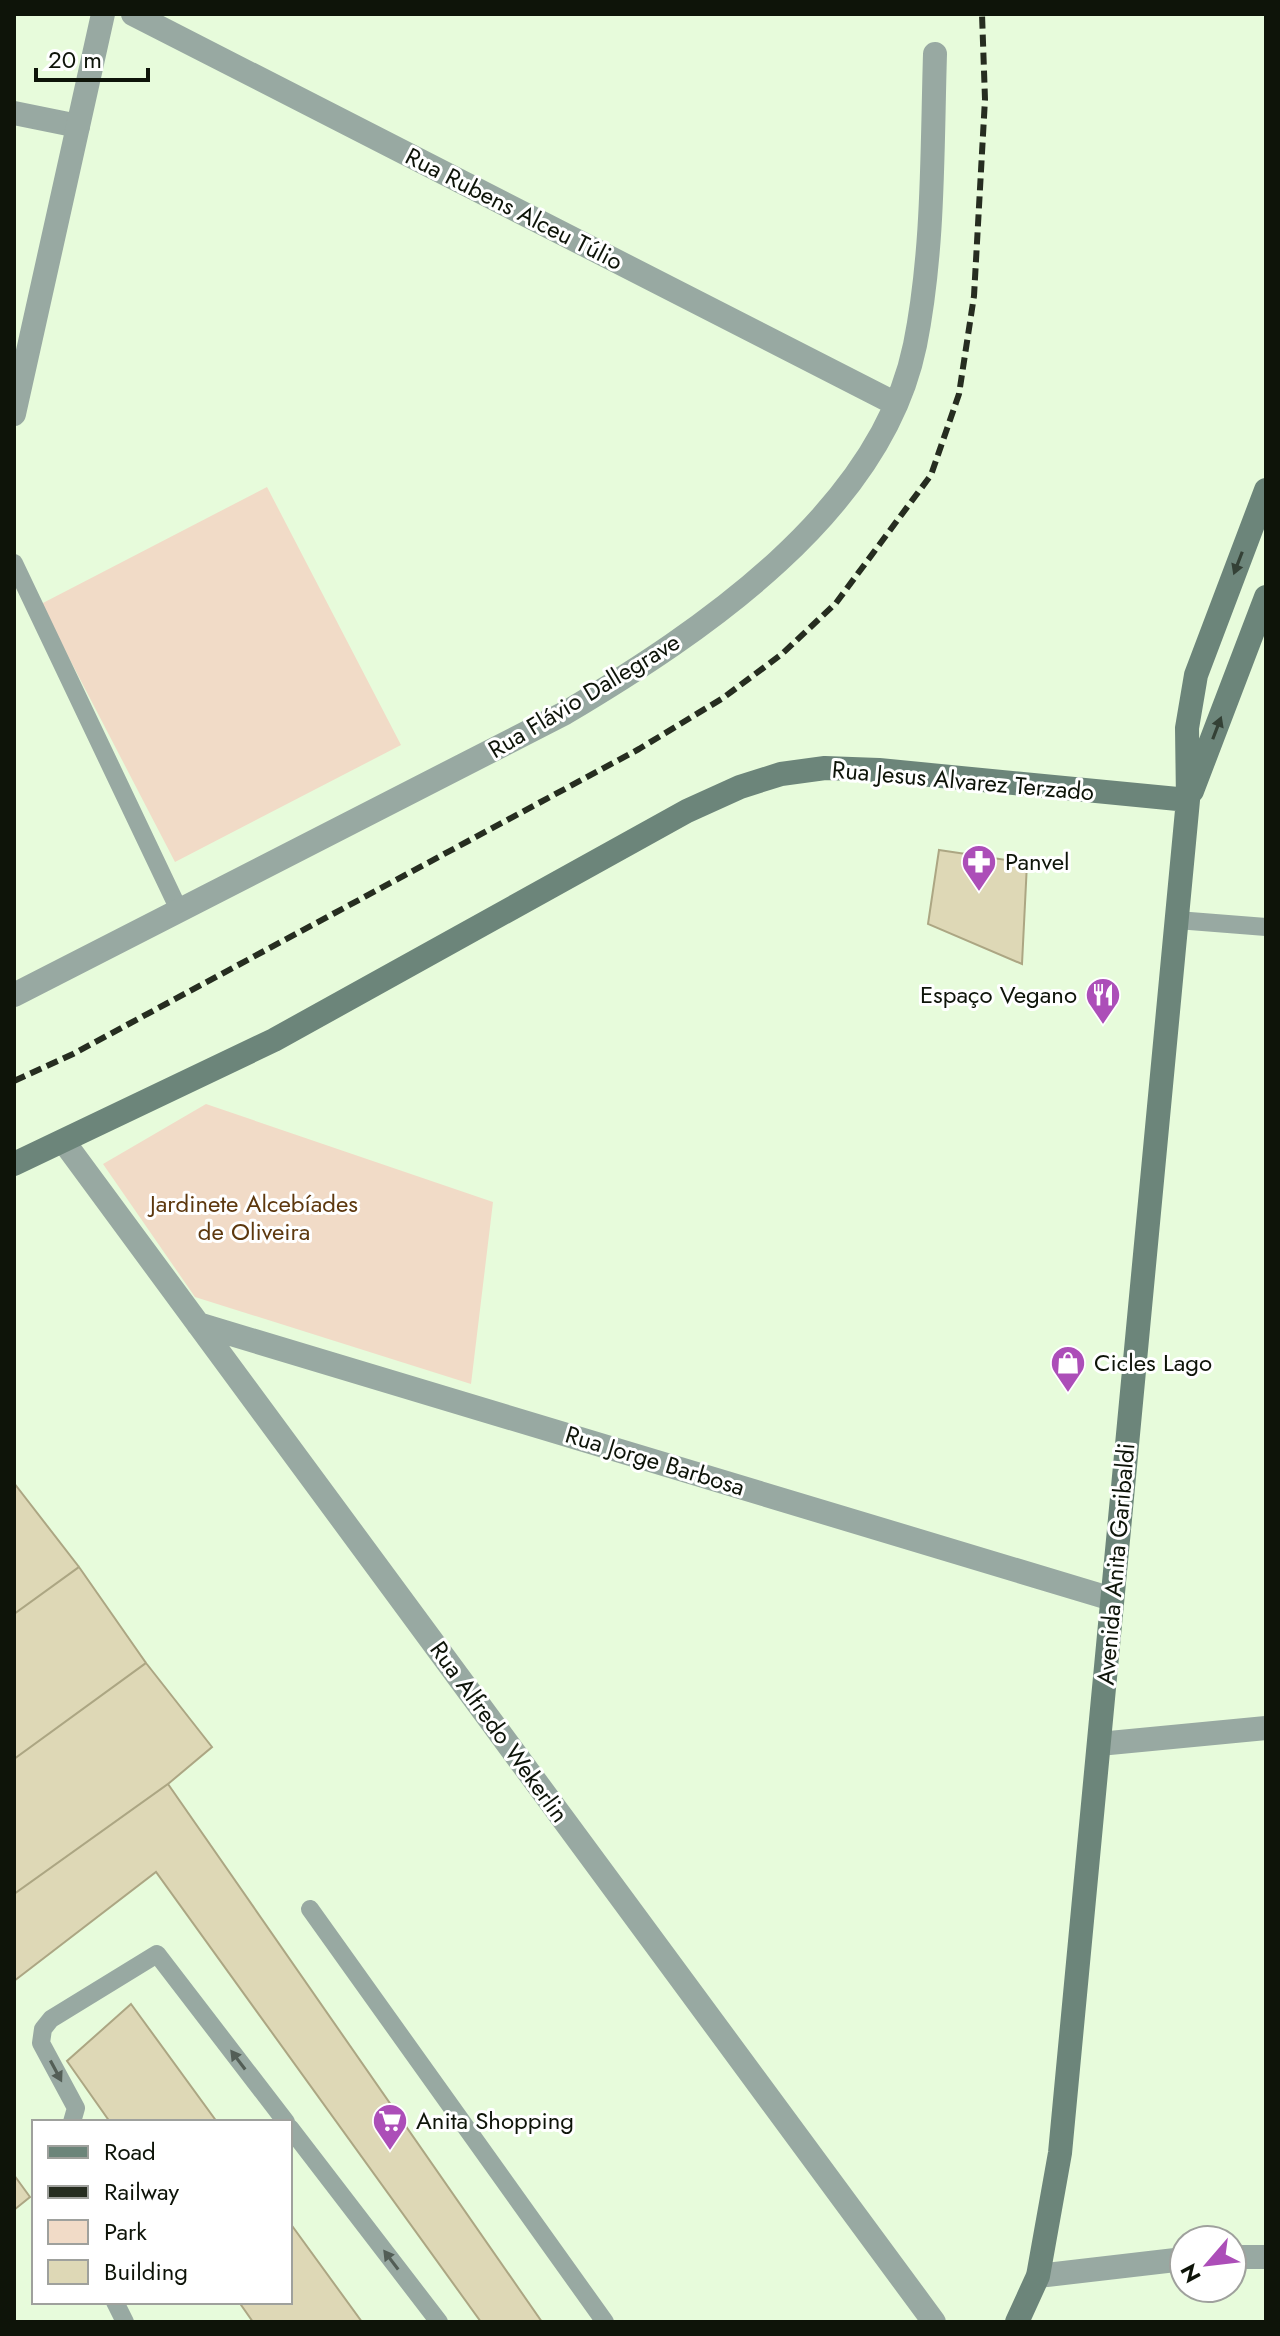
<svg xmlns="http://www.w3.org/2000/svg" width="1280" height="2336" font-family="Jost,sans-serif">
	<rect width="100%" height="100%" fill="#e7fbdb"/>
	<!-- green -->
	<path fill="#f1dbc7" d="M267,487L401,745L175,862L41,604Z
		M206,1104L493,1202L471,1384L195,1297L103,1164Z"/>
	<!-- building -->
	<path fill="#ded8b6" stroke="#aca683" stroke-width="2" d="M939,850L1027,863L1022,964L928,924Z
		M14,1483L79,1567L14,1614Z
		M79,1567L146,1663L14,1759V1614Z
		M146,1663L212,1747L168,1784L14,1894V1759Z
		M168,1784L542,2322H481L156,1872L14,1981V1894Z
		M131,2004L217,2122H110L67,2061Z
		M14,2175L30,2197L14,2210Z
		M290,2223L362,2322H253L239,2302H290Z"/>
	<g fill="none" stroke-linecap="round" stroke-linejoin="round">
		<!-- service -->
		<path stroke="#98a9a2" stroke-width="18" d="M14,563L180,912
			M1177,920L1266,927
			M310,1909L605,2322
			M72,2122L76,2108L41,2043L43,2029L51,2019L157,1954L286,2122
			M290,2128L439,2322
			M115,2302L125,2322"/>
		<!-- minor -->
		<path stroke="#98a9a2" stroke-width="24" d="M133,14L896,404
			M14,113L78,126
			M14,995L565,713C701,632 881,512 915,345C934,250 932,151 935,54
			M64,1142L934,2322
			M198,1324L1112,1599
			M1099,1744L1266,1728
			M1232,2257H1266
			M1038,2276L1184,2259"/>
		<!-- tertiary -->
		<path stroke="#98a9a2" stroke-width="24" d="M14,414L103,14"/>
		<!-- secondary -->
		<path stroke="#6c857a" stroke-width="24" d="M1192,791L1266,597
			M14,1164L274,1040L687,811L740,787L781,774L825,768L879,770L1188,800
			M1017,2322L1038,2276L1060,2153L1188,800L1187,728L1196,675L1266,490"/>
		<!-- rail -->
		<path stroke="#262d20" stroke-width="6" stroke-dasharray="12 6" stroke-linecap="butt" d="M14,1081L73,1054L639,749L723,698L782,654L836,603L931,475L959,394L974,296L985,99L982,14"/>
	</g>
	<!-- one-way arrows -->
	<defs><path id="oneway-solid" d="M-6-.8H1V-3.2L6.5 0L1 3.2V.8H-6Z" transform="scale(2)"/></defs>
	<g fill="#344136">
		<use href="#oneway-solid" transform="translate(1238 563) rotate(111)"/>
		<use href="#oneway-solid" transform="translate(1217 728) rotate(-69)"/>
	</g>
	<g fill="#535e56">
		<use href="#oneway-solid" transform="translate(238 2060) rotate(-127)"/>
		<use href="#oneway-solid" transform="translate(56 2071) rotate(62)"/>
		<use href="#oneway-solid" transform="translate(391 2260) rotate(-127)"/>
	</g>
	<!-- icons -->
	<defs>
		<symbol id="pharmacy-pin" viewBox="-11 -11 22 30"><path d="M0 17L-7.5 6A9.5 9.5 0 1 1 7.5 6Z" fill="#ac4eb8" stroke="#fff"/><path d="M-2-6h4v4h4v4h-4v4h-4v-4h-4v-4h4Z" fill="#fff"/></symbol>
		<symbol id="restaurant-pin" viewBox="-11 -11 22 30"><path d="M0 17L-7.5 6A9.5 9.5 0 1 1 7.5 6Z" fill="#ac4eb8" stroke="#fff"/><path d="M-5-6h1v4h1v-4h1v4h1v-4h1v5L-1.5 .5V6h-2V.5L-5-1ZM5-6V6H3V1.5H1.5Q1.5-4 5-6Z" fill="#fff"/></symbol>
		<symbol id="shop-pin" viewBox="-11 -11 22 30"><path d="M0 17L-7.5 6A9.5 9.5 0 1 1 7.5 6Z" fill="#ac4eb8" stroke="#fff"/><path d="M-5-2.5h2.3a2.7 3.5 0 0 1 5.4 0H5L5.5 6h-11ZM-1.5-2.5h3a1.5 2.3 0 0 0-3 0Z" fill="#fff"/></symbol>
		<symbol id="supermarket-pin" viewBox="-11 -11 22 30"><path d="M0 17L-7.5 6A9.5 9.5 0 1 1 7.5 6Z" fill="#ac4eb8" stroke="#fff"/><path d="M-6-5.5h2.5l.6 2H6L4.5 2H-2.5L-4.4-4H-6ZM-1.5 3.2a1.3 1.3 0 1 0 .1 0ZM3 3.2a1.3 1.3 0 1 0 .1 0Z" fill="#fff"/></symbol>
	</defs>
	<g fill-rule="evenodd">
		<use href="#pharmacy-pin" x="959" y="842" width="40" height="54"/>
		<use href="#restaurant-pin" x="1083" y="975" width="40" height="54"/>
		<use href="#shop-pin" x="1048" y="1343" width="40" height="54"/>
		<use href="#supermarket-pin" x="370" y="2101" width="40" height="54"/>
	</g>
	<g text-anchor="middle" stroke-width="6" stroke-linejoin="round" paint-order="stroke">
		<!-- street labels -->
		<g font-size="24" fill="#0e1409" stroke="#fff">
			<text transform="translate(514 209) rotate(27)" y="8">Rua Rubens Alceu Túlio</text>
			<text transform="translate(584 696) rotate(-31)" y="8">Rua Flávio Dallegrave</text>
			<text transform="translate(963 781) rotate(5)" y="8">Rua Jesus Alvarez Terzado</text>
			<text transform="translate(655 1461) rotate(17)" y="8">Rua Jorge Barbosa</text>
			<text transform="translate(1116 1564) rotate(-85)" y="8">Avenida Anita Garibaldi</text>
			<text transform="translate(499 1732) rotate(54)" y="8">Rua Alfredo Wekerlin</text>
		</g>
		<!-- poi labels -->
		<g font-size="24" fill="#0e1409" stroke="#fff" text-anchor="start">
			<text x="1005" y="870">Panvel</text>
			<text x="1077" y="1003" text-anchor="end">Espaço Vegano</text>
			<text x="1094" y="1371">Cicles Lago</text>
			<text x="416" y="2129">Anita Shopping</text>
		</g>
		<!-- park labels -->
		<g font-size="24" fill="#5d380e" stroke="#fff">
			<text x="254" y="1212">Jardinete Alcebíades<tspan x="254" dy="28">de Oliveira</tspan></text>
		</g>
	</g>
	<!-- border -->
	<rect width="1280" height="2336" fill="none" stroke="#0e1409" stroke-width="32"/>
	<!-- legend -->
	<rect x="32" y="2120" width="260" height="184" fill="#ffffff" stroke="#9fa19d" stroke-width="2"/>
	<rect x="48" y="2146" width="40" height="12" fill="#6c857a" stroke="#9fa19d" stroke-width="2"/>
	<text x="104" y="2160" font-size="24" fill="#0e1409">Road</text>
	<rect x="48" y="2186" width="40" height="12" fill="#262d20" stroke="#9fa19d" stroke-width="2"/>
	<text x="104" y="2200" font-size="24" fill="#0e1409">Railway</text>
	<rect x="48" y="2220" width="40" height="24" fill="#f1dbc7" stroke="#9fa19d" stroke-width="2"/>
	<text x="104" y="2240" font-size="24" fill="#0e1409">Park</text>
	<rect x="48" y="2260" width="40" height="24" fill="#ded8b6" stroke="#9fa19d" stroke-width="2"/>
	<text x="104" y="2280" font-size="24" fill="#0e1409">Building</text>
	<!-- north arrow -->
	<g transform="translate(1208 2264) rotate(242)"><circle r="38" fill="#ffffff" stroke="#9fa19d" stroke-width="2"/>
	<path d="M0-6L14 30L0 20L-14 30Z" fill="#ac4eb8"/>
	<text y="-12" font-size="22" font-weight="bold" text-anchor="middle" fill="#0e1409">N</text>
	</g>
	<!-- scale -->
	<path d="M36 68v12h112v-12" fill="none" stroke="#0e1409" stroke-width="4"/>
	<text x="48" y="68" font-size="24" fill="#0e1409" stroke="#ffffff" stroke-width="6" paint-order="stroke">20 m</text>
</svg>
